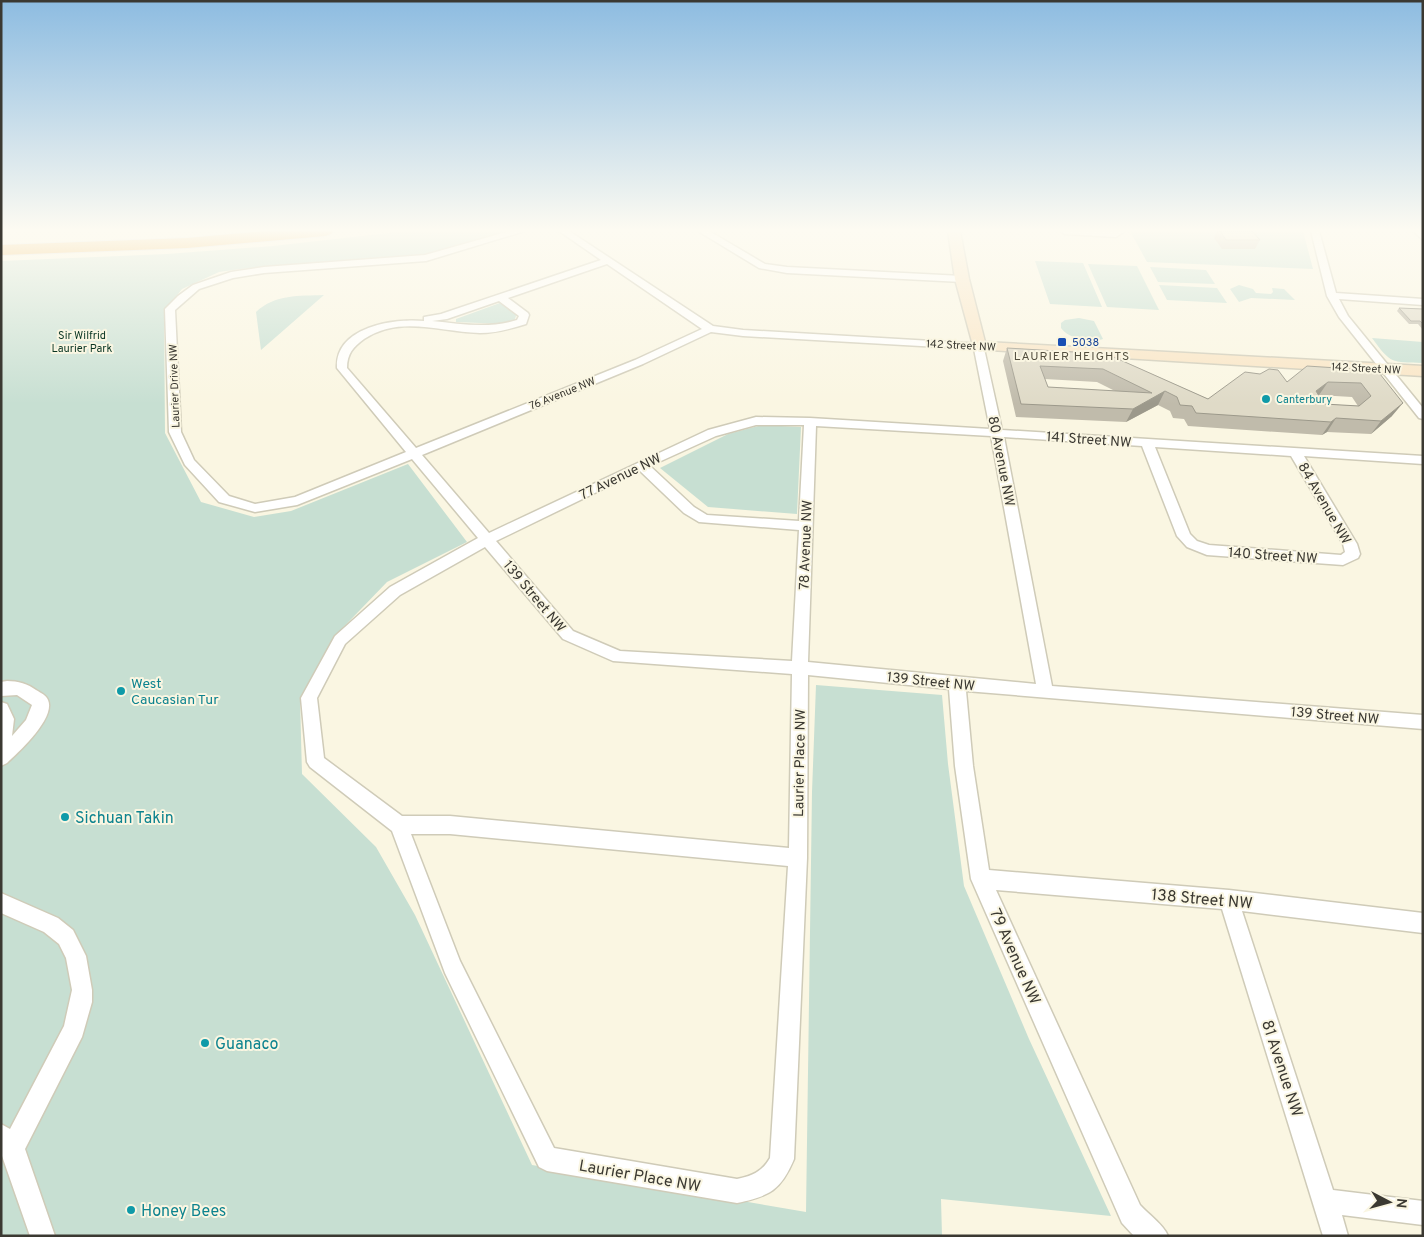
<svg xmlns="http://www.w3.org/2000/svg" width="1424" height="1237" font-family="Overpass,sans-serif">
	<rect width="100%" height="100%" fill="#faf6e2"/>
	<!-- green -->
	<path fill="#c7dfd2" d="M406,231H509L439,252L417,256L240,269L219,272L182,289L164,312L165,433L201,502L254,517L291,511L408,464L467,542L387,582L333,638L300,699L302,774L376,847L415,915L532,1165L806,1212L812,792L816,685L942,695L948,764L964,886L1029,1039L1111,1216L941,1199L942,1236H1V261L167,254L273,246Z
		M1130,231H1303L1313,269L1147,262Z
		M1035,261L1083,263L1102,307L1050,304Z
		M1088,264L1137,266L1159,310L1107,307Z
		M1150,267L1206,270L1215,284L1158,282Z
		M1159,285L1217,288L1227,303L1167,300Z
		M1239,285L1253,289L1256,293L1271,294L1273,292L1272,288L1284,289L1295,300L1251,298L1239,302L1230,289Z
		M324,295L261,350L256,312C275,294 299,296 324,295Z
		M500,303L515,312L516,316L514,321L505,324L456,322V319Z
		M1079,318L1094,321L1103,339C1090,343 1069,339 1061,328V323L1065,320Z
		M1372,338L1423,342V363C1391,362 1391,364 1372,338Z
		M762,425L801,427L797,514L708,507L660,468L728,434Z"/>
	<!-- pier -->
	<path fill="#faf6e2" d="M1,236H39L6,260H1Z"/>
	<g fill="none" stroke-linecap="round" stroke-linejoin="round">
		<defs>
			<path id="street" d="M510,231H525L426,261L264,273L233,278L199,289L175,310L181,432L194,460L229,496L255,504L295,497L406,452L337,368C335,327 394,318 424,321V317L441,314L601,260L559,231H569L713,326L743,330L983,344L1002,430L1423,456V464L1304,456L1357,544L1360,554L1358,558L1343,565L1207,555L1187,547L1177,536L1142,446L1004,437L1052,686L1423,715V729L966,691L973,766L989,870L1229,890L1423,913V933L1242,911L1333,1190L1423,1201V1225L1342,1215L1348,1236H1323L1222,909L996,890L1140,1205C1149,1215 1164,1225 1168,1236H1134L1122,1223L971,879L955,766L949,689L808,675L807,858L794,1159C781,1190 770,1196 737,1203L547,1171L539,1167L445,973L392,831L310,767L307,762L301,698L335,636L390,587L478,538L412,459L297,505L255,512L219,502L185,465L169,432L165,309L178,296L193,285L231,272L264,267L425,255ZM607,264L702,329L635,360L416,448L347,368C347,354 353,347 364,339C400,315 440,332 480,333C496,333 510,329 526,324L529,315L528,313L508,298ZM499,301L519,316L517,320C488,329 462,324 432,321L447,319ZM711,332L743,336L974,349L990,429L810,418L756,417L708,430L489,533L422,455L643,364ZM756,425H804L799,521L707,515L694,507L650,466L716,436ZM816,426L991,436L1036,684L808,662ZM1155,447L1291,456L1343,544L1345,552L1341,555L1209,545L1197,541L1190,534ZM640,471L684,513L699,522L799,530L792,661L620,651L573,631L496,541ZM485,547L563,639L613,661L792,674L789,848L450,816H402L324,758L317,698L345,644L400,595ZM411,834H450L788,866L770,1158C762,1172 752,1176 737,1179L554,1148L460,961Z
				M698,231H709L765,264L787,267L962,276L967,279L962,282L787,273L759,268Z
				M1061,231H1125L1116,237L1065,234Z
				M1311,231H1319L1336,293L1423,299V305L1339,299L1348,316L1423,408V419L1419,418L1339,317L1327,296Z
				M1413,231H1422L1423,240Z
				M7,681C18,681 28,684 36,690C41,693 46,695 48,700C56,718 19,752 7,763L1,766V702L7,704L14,719L12,736L26,720L32,705L17,695L1,696V682Z
				M1,893L58,918L73,930L86,956L92,990V1002L82,1037L25,1149L55,1236H30L1,1153V1124L10,1129L64,1026L72,990L66,958L59,944L44,932L1,913Z"/>
			<path id="secondary" d="M948,231H960L969,279L985,342L1423,366V376L974,349L955,279Z"/>
			<path id="highway" d="M265,231H333L331,234L325,236L187,248L1,255V245L187,238Z"/>
		</defs>
		<!-- street casing -->
		<use href="#street" stroke="#cfcbb8" stroke-width="3"/>
		<!-- secondary casing -->
		<use href="#secondary" stroke="#cfcbb8" stroke-width="3"/>
		<!-- highway casing -->
		<use href="#highway" stroke="#e0dfde" stroke-width="2"/>
		<!-- street -->
		<use href="#street" fill="#fff" fill-rule="evenodd"/>
		<!-- secondary -->
		<use href="#secondary" fill="#f9e5c5" fill-rule="evenodd"/>
		<!-- highway -->
		<use href="#highway" fill="#eba73e" fill-rule="evenodd"/>
	</g>
	<!-- wall -->
	<path fill="#c0bbab" fill-rule="evenodd" d="M1217,231H1252L1260,240L1255,249H1222L1214,238Z
		M1399,308L1423,309V330L1418,324H1409L1397,311Z
		M1007,348L1107,354L1208,399L1287,382L1380,374L1392,416L1371,434L1327,432L1322,435L1188,426L1184,419L1173,418L1170,411L1158,405L1126,422L1016,417L1003,361ZM1045,379L1097,382L1115,391L1048,387ZM1318,395L1352,397L1358,406L1324,404Z"/>
	<!-- shaded-wall -->
	<path fill="#9c998b" d="M1328,382L1319,395L1307,405L1316,391Z
		M1165,391L1158,405L1126,422L1133,409Z
		M1403,403L1392,416L1371,434L1381,421Z
		M1336,418L1327,432L1322,435L1331,422Z"/>
	<!-- building -->
	<path fill="#dfdac7" stroke="#9c998b" fill-rule="evenodd" d="M1220,231H1252L1260,240H1226Z
		M1399,308L1423,309V324L1420,321H1411Z
		M1007,348L1107,354L1208,399L1245,372L1260,374L1269,369L1278,370L1287,382L1307,366L1368,370L1380,374L1403,403L1381,421L1336,418L1331,422L1196,413L1192,406L1180,405L1177,397L1165,391L1133,409L1021,404ZM1040,366L1103,369L1152,393L1048,387ZM1328,382L1361,383L1371,396L1359,406L1324,404L1316,391Z"/>
	<!-- sky -->
	<linearGradient id="sky" x2="0" y2="1"><stop stop-color="#8dbce1"/><stop offset="0.57" stop-color="#fdfbf2"/><stop offset="1" stop-color="#fdfbf2" stop-opacity="0"/></linearGradient>
	<rect width="1424" height="404" fill="url(#sky)"/>
	<!-- markers -->
	<rect fill="#1a4fb4" stroke="#faf6e2" stroke-width="2" x="1057" y="337" width="10" height="10" rx="2.5"/>
	<g fill="#0f9aa8" stroke="#faf6e2" stroke-width="2">
		<circle cx="1266" cy="399" r="5"/>
		<circle cx="121" cy="691" r="5"/>
		<circle cx="65" cy="817" r="5"/>
		<circle cx="205" cy="1043" r="5"/>
		<circle cx="131" cy="1210" r="5"/>
	</g>
	<g text-anchor="middle" stroke-width="4" stroke-linejoin="round" paint-order="stroke">
		<!-- far-park labels -->
		<g font-size="11" fill="#093523" stroke="#faf6e2">
			<text x="82" y="339">Sir Wilfrid<tspan x="82" dy="13">Laurier Park</tspan></text>
		</g>
		<!-- far-transit labels -->
		<g font-size="11" fill="#164399" stroke="#faf6e2" text-anchor="start">
			<text x="1072" y="346">5038</text>
		</g>
		<!-- far-street labels -->
		<g font-size="11" fill="#3b3932" stroke="#faf6e2">
			<text transform="translate(961 345) rotate(3)" y="4">142 Street NW</text>
			<text transform="translate(1366 368) rotate(3)" y="4">142 Street NW</text>
			<text transform="translate(174 386) rotate(-92)" y="4">Laurier Drive NW</text>
			<text transform="translate(562 393) rotate(-22)" y="4">76 Avenue NW</text>
		</g>
		<!-- far-culture labels -->
		<g font-size="11" fill="#0d838f" stroke="#faf6e2" text-anchor="start">
			<text x="1276" y="403">Canterbury</text>
		</g>
		<!-- far-neighbourhood labels -->
		<g font-size="12" letter-spacing="1" fill="#534f3f" stroke="#faf6e2">
			<text x="1072" y="360">LAURIER HEIGHTS</text>
		</g>
		<!-- street labels -->
		<g font-size="14" fill="#3b3932" stroke="#faf6e2">
			<text transform="translate(1089 439) rotate(4)" y="5">141 Street NW</text>
			<text transform="translate(1002 461) rotate(79)" y="5">80 Avenue NW</text>
			<text transform="translate(620 476) rotate(-26)" y="5">77 Avenue NW</text>
			<text transform="translate(1325 503) rotate(60)" y="5">84 Avenue NW</text>
			<text transform="translate(805 545) rotate(-88)" y="5">78 Avenue NW</text>
			<text transform="translate(1273 555) rotate(4)" y="5">140 Street NW</text>
			<text transform="translate(535 596) rotate(50)" y="5">139 Street NW</text>
			<text transform="translate(931 681) rotate(6)" y="5">139 Street NW</text>
			<text transform="translate(1335 715) rotate(5)" y="5">139 Street NW</text>
			<text transform="translate(799 763) rotate(-89)" y="5">Laurier Place NW</text>
		</g>
		<!-- culture labels -->
		<g font-size="14" fill="#0d838f" stroke="#faf6e2" text-anchor="start">
			<text x="131" y="688">West<tspan x="131" dy="16">Caucasian Tur</tspan></text>
		</g>
		<!-- near-culture labels -->
		<g font-size="16" fill="#0d838f" stroke="#faf6e2" text-anchor="start">
			<text x="75" y="823">Sichuan Takin</text>
			<text x="215" y="1049">Guanaco</text>
			<text x="141" y="1216">Honey Bees</text>
		</g>
		<!-- near-street labels -->
		<g font-size="16" fill="#3b3932" stroke="#faf6e2">
			<text transform="translate(1202 898) rotate(5)" y="6">138 Street NW</text>
			<text transform="translate(1016 956) rotate(66)" y="6">79 Avenue NW</text>
			<text transform="translate(1283 1068) rotate(72)" y="6">81 Avenue NW</text>
			<text transform="translate(640 1175) rotate(10)" y="6">Laurier Place NW</text>
		</g>
	</g>
	<!-- border -->
	<rect width="1424" height="1237" fill="none" stroke="#3b3932" stroke-width="5"/>
	<!-- north arrow -->
	<g transform="translate(1389 1202) rotate(96)" stroke="#faf6e2" stroke-width="4" paint-order="stroke">
	<path d="M0-4L9 19L0 12L-9 19Z" fill="#3b3932"/>
	<text y="-8" font-size="14" font-weight="bold" text-anchor="middle" fill="#3b3932">N</text>
	</g>
</svg>
